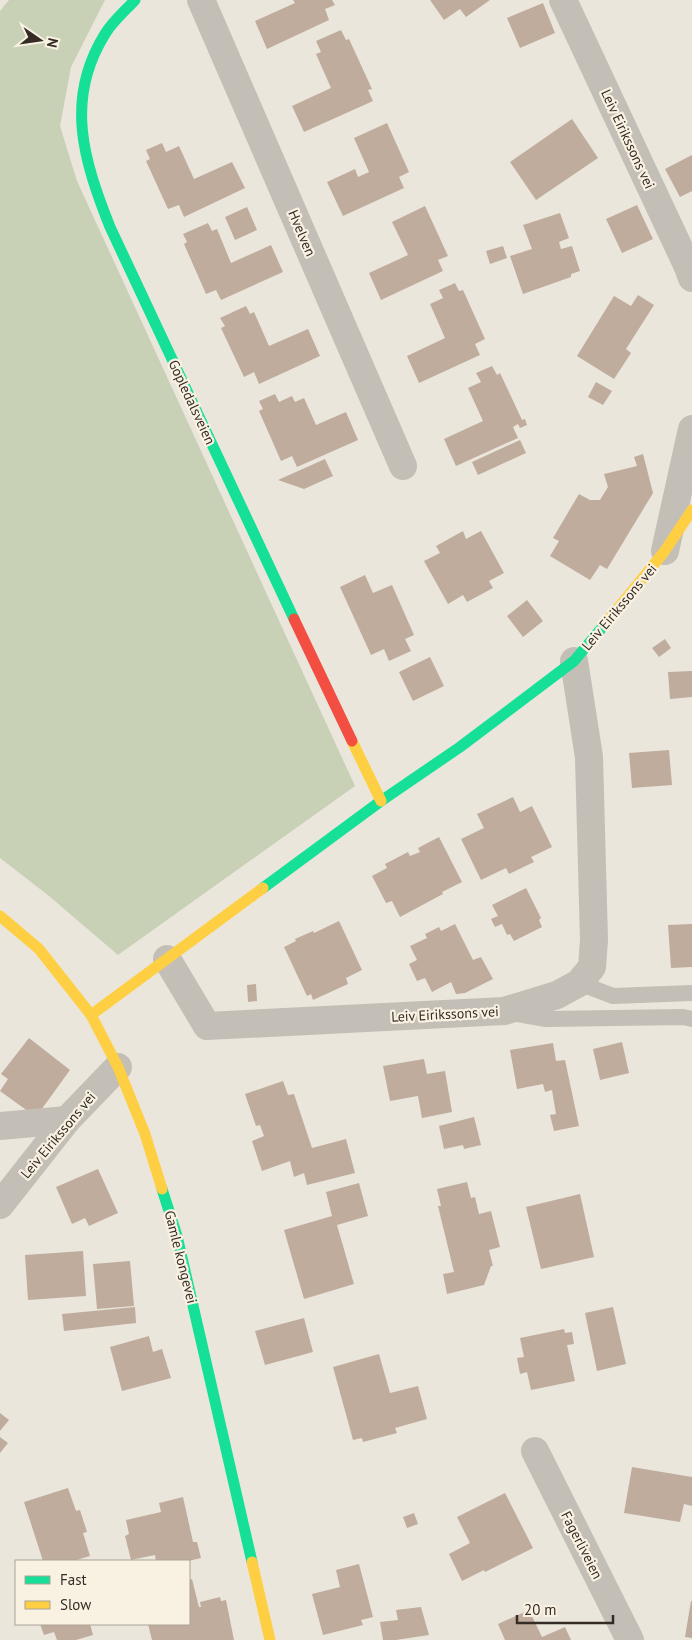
<svg xmlns="http://www.w3.org/2000/svg" width="692" height="1640" font-family="'PT Sans',sans-serif">
	<rect width="100%" height="100%" fill="#ebe6dc"/>
	<!-- green -->
	<path fill="#c8d1b6" d="M9,0H105L71,67L60,126L77,181L355,786L118,955L49,896L0,858V11Z"/>
	<!-- building -->
	<path fill="#bfac9d" d="M293,0H332L335,5L325,9L329,20L267,49L255,21L295,3Z
		M430,0H490L466,17L460,9L444,20Z
		M543,3L555,33L520,48L507,18Z
		M341,30L346,40L349,39L372,89L368,90L373,101L304,132L292,106L331,88L316,54L321,52L316,41Z
		M572,119L598,158L536,200L510,162Z
		M387,123L409,172L399,177L404,188L343,216L327,182L355,169L358,177L369,172L354,138Z
		M162,143L166,152L179,146L194,179L232,162L245,188L184,217L179,205L168,209L146,161L150,159L146,150Z
		M692,155V191L680,197L665,169Z
		M637,205L653,239L622,253L606,219Z
		M425,206L448,256L438,260L443,271L381,300L369,273L408,255L392,222Z
		M247,207L257,230L235,240L225,217Z
		M560,213L569,238L559,242L561,249L572,246L580,271L571,274V277L523,294L510,256L532,249L523,225Z
		M208,223L212,231L217,229L231,263L271,245L283,272L221,300L216,290L206,294L184,244L187,242L183,234Z
		M503,246L507,258L490,264L486,251Z
		M455,283L459,291L463,290L485,339L475,344L480,355L419,383L407,356L445,338L430,304L443,298L439,290Z
		M638,295L654,305L626,349L631,353L614,379L577,356L614,296L631,306Z
		M246,306L250,314L254,312L269,346L308,329L320,356L259,384L254,372L244,377L221,328L225,326L220,318Z
		M492,366L497,375L500,373L522,420L525,419L527,425L520,428L518,424L513,427L518,438L456,466L444,439L483,421L468,388L481,382L476,373Z
		M596,382L612,391L603,405L588,397Z
		M275,394L279,402L292,396L295,402L304,398L316,425L346,412L358,440L297,467L292,456L281,461L259,411L263,409L259,401Z
		M520,440L526,453L478,475L472,462Z
		M643,454L653,493L607,569L600,565L590,580L550,556L559,541L553,538L579,494L590,500H600L608,487L604,474L637,466L634,457Z
		M325,459L333,476L304,489L278,480Z
		M463,531L466,539L481,531L504,573L489,581L493,588L467,602L463,595L448,604L424,561L440,553L436,546Z
		M365,575L373,593L392,585L414,635L405,639L411,651L389,661L384,649L371,655L340,587Z
		M527,600L543,621L523,637L507,616Z
		M665,639L671,648L659,657L652,648Z
		M430,657L444,686L413,701L399,672Z
		M692,671V697L670,699L668,672Z
		M669,750L672,785L632,788L629,753Z
		M513,797L520,812L532,806L552,847L531,857L534,862L509,874L506,868L481,880L461,839L484,828L477,814Z
		M439,837L462,882L442,892L443,894L400,917L392,901L386,903L372,876L387,868L385,864L408,852L410,856L420,852L418,848Z
		M526,888L541,918L539,920L542,927L514,941L510,934L507,935L502,924L495,927L491,919L498,916L492,905Z
		M339,921L362,970L346,978L348,984L313,1000L311,994L307,996L284,947L296,941L295,939L313,931L314,933Z
		M455,924L473,960L481,957L493,979L465,993L456,994L451,982L432,992L425,978L417,981L409,964L417,960L410,946L427,938L425,934L439,927L441,931Z
		M692,924V967L671,968L668,925Z
		M256,984L257,1001L248,1002L247,985Z
		M29,1038L70,1070L36,1117L0,1091L8,1079L1,1074Z
		M622,1042L629,1073L600,1080L593,1049Z
		M553,1043L556,1061L565,1060L579,1126L554,1131L550,1115L556,1114L552,1090L545,1092L543,1084L517,1089L510,1050Z
		M424,1059L427,1074L445,1071L452,1112L422,1118L418,1096L390,1101L383,1066Z
		M283,1081L288,1095L294,1094L312,1148L346,1139L355,1173L307,1185L304,1173L294,1177L290,1161L262,1171L252,1141L264,1136L260,1125L256,1126L245,1094Z
		M474,1117L481,1145L464,1149L463,1145L444,1149L439,1126Z
		M98,1169L118,1213L89,1226L85,1218L72,1224L56,1187Z
		M467,1182L471,1198L475,1197L479,1214L491,1211L500,1247L489,1250L493,1266H491L484,1285L447,1294L443,1274L454,1272L438,1206H441L437,1189Z
		M359,1183L368,1216L337,1225L354,1284L304,1299L284,1230L332,1216L326,1192Z
		M580,1194L594,1257L541,1269L526,1207Z
		M83,1251L86,1296L28,1300L25,1255Z
		M130,1261L134,1306L97,1309L93,1264Z
		M135,1307L136,1323L64,1331L62,1314Z
		M613,1307L626,1364L597,1371L585,1313Z
		M304,1318L313,1352L265,1365L255,1331Z
		M564,1329L565,1333L572,1332L574,1344L567,1345L575,1381L531,1390L527,1372L520,1374L517,1358L524,1357L520,1338Z
		M149,1336L153,1352L162,1349L171,1378L122,1391L110,1347Z
		M379,1354L390,1393L418,1386L427,1419L395,1428L397,1433L363,1442L362,1438L353,1440L333,1367Z
		M0,1413L9,1420L0,1431Z
		M0,1437L8,1443L0,1453Z
		M632,1467L692,1477V1506L684,1504L680,1522L624,1513Z
		M68,1488L76,1511L80,1510L87,1532L83,1533L90,1556L73,1561H43L24,1502Z
		M505,1493L533,1548L485,1572L484,1570L462,1581L449,1554L470,1543L457,1517Z
		M183,1497L193,1542H197L201,1558L188,1561H156L155,1555L131,1560L125,1536L129,1534L126,1520L161,1512L159,1503Z
		M414,1513L418,1524L407,1528L403,1517Z
		M359,1564L373,1617L361,1620L363,1625L323,1635L312,1594L340,1587L336,1570Z
		M192,1579L199,1607H201L200,1602L220,1597L221,1601L226,1600L234,1640H152L148,1624H189V1580Z
		M691,1601H692V1638L685,1637Z
		M421,1607L429,1635L396,1640H383L380,1622L398,1620L396,1610Z
		M529,1610L542,1637L565,1627L571,1640H505L498,1624Z
		M40,1624H90L93,1635L76,1640H57L54,1632L44,1635Z"/>
	<g fill="none" stroke-linecap="round" stroke-linejoin="round">
		<!-- lane -->
		<path stroke="#c3beb6" stroke-width="16" d="M579,983L613,996L692,993
			M512,1013L546,1019L683,1017L692,1019"/>
		<!-- street -->
		<path stroke="#c3beb6" stroke-width="28" d="M201,0L403,466
			M563,0L688,267L692,278
			M665,551L692,429
			M167,959L207,1026L504,1011L557,995L579,983L592,967L594,940L589,757L574,661
			M0,1126L67,1120
			M0,1205L67,1120L118,1067
			M535,1451L630,1640"/>
		<!-- fast -->
		<path stroke="#16e098" stroke-width="11" d="M135,0C125,11 113,21 105,34C64,100 84,161 110,227L294,619
			M263,888L381,801L460,747L574,661L606,623
			M162,1189L177,1236L252,1562"/>
		<!-- slow -->
		<path stroke="#ffcf43" stroke-width="11" d="M606,623L664,552L692,510
			M352,741L381,801
			M0,916L39,949L91,1015L118,1067L145,1134L162,1189
			M91,1015L263,888
			M252,1562L270,1640"/>
		<!-- jam -->
		<path stroke="#f24e42" stroke-width="11" d="M294,619L352,741"/>
	</g>
	<g text-anchor="middle" stroke-width="4.5" stroke-linejoin="round" paint-order="stroke">
		<!-- street labels -->
		<g font-size="14" fill="#342c25" stroke="#f9f2e2">
			<text transform="translate(628 139) rotate(65)" y="5">Leiv Eirikssons vei</text>
			<text transform="translate(302 233) rotate(67)" y="5">Hvelven</text>
			<text transform="translate(192 402) rotate(65)" y="5">Gopledalsveien</text>
			<text transform="translate(619 607) rotate(-50)" y="5">Leiv Eirikssons vei</text>
			<text transform="translate(445 1014) rotate(-3)" y="5">Leiv Eirikssons vei</text>
			<text transform="translate(58 1135) rotate(-50)" y="5">Leiv Eirikssons vei</text>
			<text transform="translate(181 1257) rotate(76)" y="5">Gamle kongevei</text>
			<text transform="translate(582 1545) rotate(63)" y="5">Fagerliveien</text>
		</g>
	</g>
	<!-- legend -->
	<rect x="15" y="1560" width="175" height="65" fill="#f9f2e2" stroke="#aaa396"/>
	<rect x="25" y="1576" width="25" height="8" fill="#16e098" stroke="#aaa396"/>
	<text x="60" y="1585" font-size="15" fill="#342c25">Fast</text>
	<rect x="25" y="1601" width="25" height="8" fill="#ffcf43" stroke="#aaa396"/>
	<text x="60" y="1610" font-size="15" fill="#342c25">Slow</text>
	<!-- north arrow -->
	<g transform="translate(40 40) rotate(103)" stroke="#f9f2e2" stroke-width="4" paint-order="stroke">
	<path d="M0-4L9 19L0 12L-9 19Z" fill="#342c25"/>
	<text y="-8" font-size="14" font-weight="bold" text-anchor="middle" fill="#342c25">N</text>
	</g>
	<!-- scale -->
	<path d="M517 1615v8h96v-8" fill="none" stroke="#342c25" stroke-width="2.5"/>
	<text x="524" y="1615" font-size="15" fill="#342c25" stroke="#f9f2e2" stroke-width="4" paint-order="stroke">20 m</text>
</svg>
